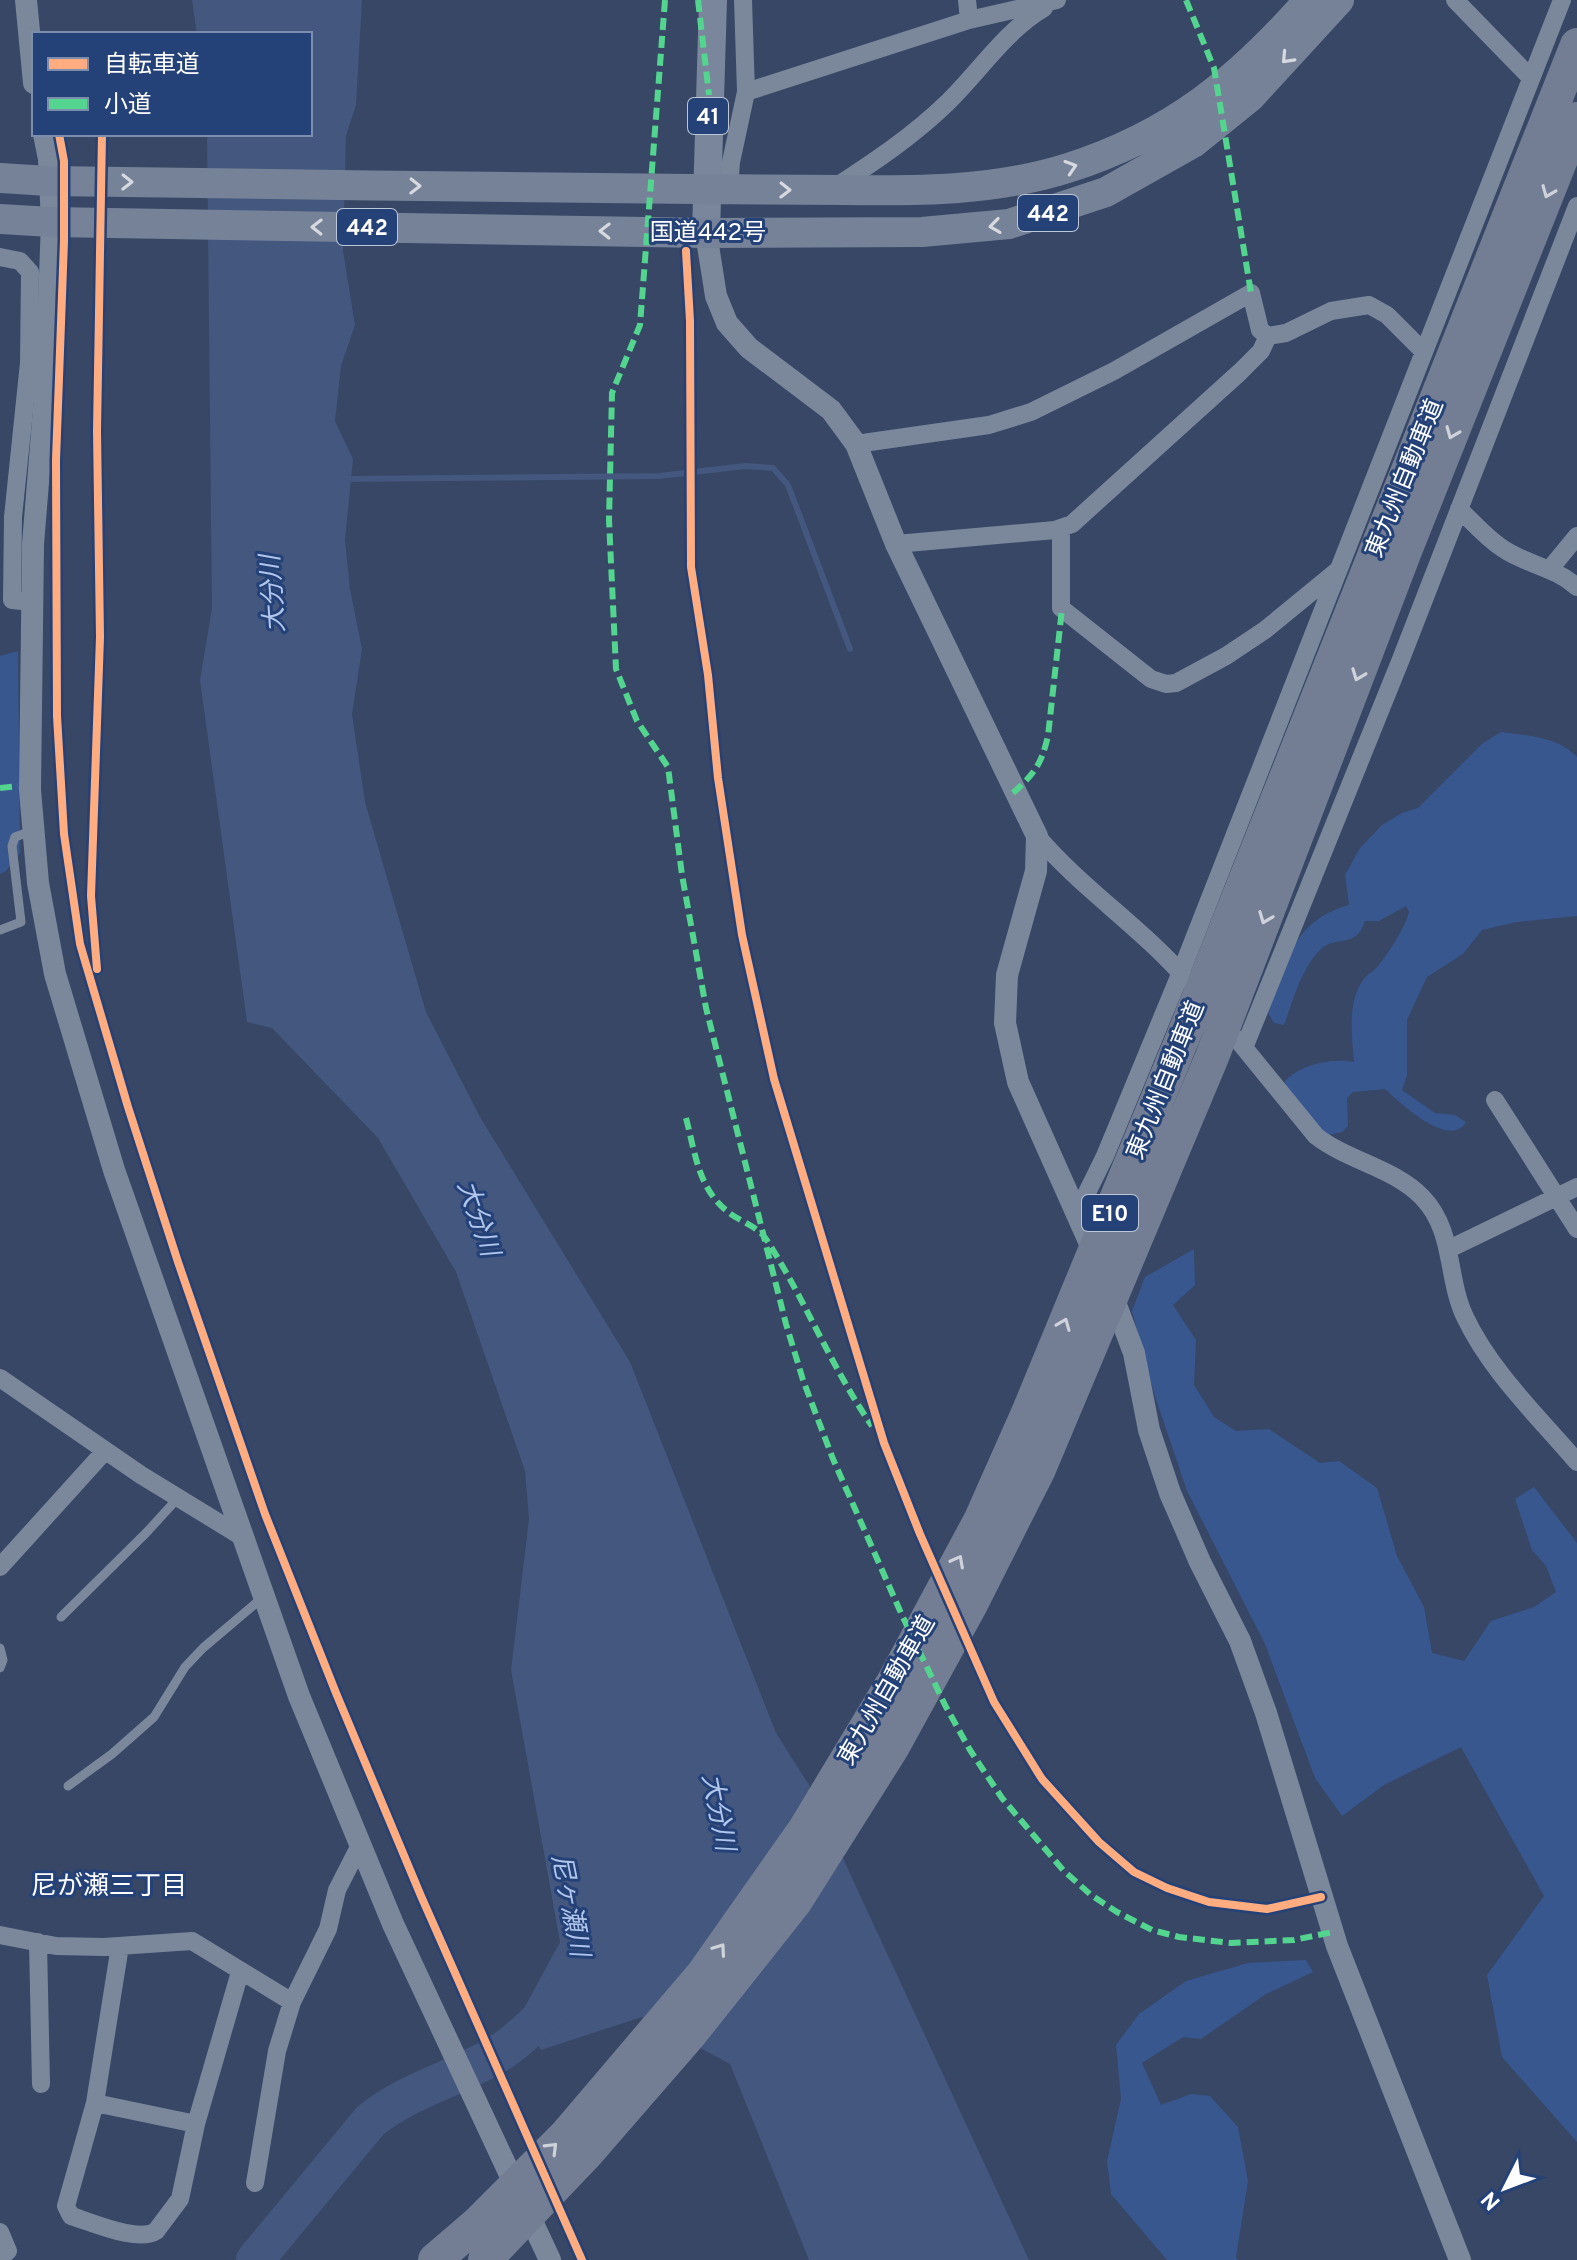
<svg xmlns="http://www.w3.org/2000/svg" width="1577" height="2260" font-family="Overpass,'Noto Sans JP',sans-serif">
	<rect width="100%" height="100%" fill="#374765"/>
	<!-- green -->
	<path fill="#38578f" d="M18,651L20,853L6,871L0,874V656Z
		M1501,732C1529,736 1557,736 1577,757V916L1517,922L1482,930L1463,954L1427,977L1407,1020V1075L1402,1090L1435,1113L1455,1115L1466,1122C1450,1150 1400,1103 1385,1089L1353,1092L1347,1098L1348,1126L1342,1132L1329,1135L1315,1127L1284,1088L1285,1081C1301,1064 1332,1058 1354,1062C1352,1036 1347,1003 1363,980C1367,974 1373,972 1377,967C1388,954 1405,928 1409,912L1406,906L1379,921H1365C1356,950 1336,934 1320,950C1301,969 1293,1001 1284,1025L1274,1023L1268,1013C1284,965 1293,920 1349,905L1345,875L1360,848L1382,825L1402,813L1418,808L1483,743Z
		M1194,1249L1195,1285L1173,1305L1196,1340L1194,1385L1214,1417L1236,1431L1269,1429L1320,1463L1339,1461L1377,1488L1397,1556L1424,1607L1432,1653L1464,1661L1491,1621L1534,1607L1556,1592L1546,1566L1532,1550L1515,1499L1534,1487L1577,1543V2142L1502,2057L1487,1975L1544,1896L1461,1747L1384,1785L1342,1816L1315,1778L1265,1644L1187,1491L1154,1393L1132,1311L1145,1277Z
		M1306,1960L1313,1972L1266,1994L1201,2039L1183,2037L1142,2063L1161,2105L1191,2094L1210,2096L1238,2127L1248,2181L1236,2257L1238,2260H1167L1111,2194L1107,2161L1121,2099L1116,2045L1139,2014L1186,1981L1248,1963Z"/>
	<!-- water -->
	<path fill="#43577f" d="M192,0H362L356,105L346,136L343,251L355,325L341,366L335,421L353,459L345,540L350,589L362,649L352,714L365,802L426,1012L480,1117L630,1362L776,1733L809,1785L1029,2260H809L730,2064L642,2017L541,2050L522,2012L560,1942L511,1670L529,1519L525,1471L456,1272L378,1138L272,1028L247,1022L200,680L212,608L207,134H310V34H197Z"/>
	<g fill="none" stroke-linecap="round" stroke-linejoin="round">
		<!-- stream -->
		<path stroke="#43577f" stroke-width="6" d="M344,479L659,476L745,466L773,468L788,485L850,649"/>
		<!-- river -->
		<path stroke="#43577f" stroke-width="38" d="M255,2260L370,2121C408,2090 455,2079 496,2055C517,2043 549,2011 565,1992"/>
		<!-- service -->
		<path stroke="#7b889c" stroke-width="9" d="M0,930L21,922L12,846L15,837L34,830
			M61,1617L146,1533L178,1498
			M0,1648L3,1660L0,1668
			M68,1786L112,1754L154,1717L185,1667L203,1648L262,1598"/>
		<!-- minor -->
		<path stroke="#7b889c" stroke-width="18" d="M967,0L969,20
			M1455,0L1531,78
			M746,92L969,20L1057,0
			M834,188C874,162 913,136 947,103C980,71 1005,31 1044,8
			M729,189L731,162L746,92L743,0
			M0,257L20,261L30,272L29,363L13,517L12,600L32,602
			M856,444L989,425L1031,412L1114,371L1251,293L1260,330L1268,336L1286,333L1331,311L1369,305L1387,315L1424,352
			M1459,509C1476,525 1493,545 1514,555C1535,566 1558,570 1577,587
			M1061,528V608L1151,679L1166,684L1176,683L1226,656L1265,630L1337,571
			M896,544L1055,530L1072,524L1240,372L1261,351L1268,336
			M1549,570L1577,536
			M1037,836C1082,889 1141,927 1187,980
			M1237,1039L1316,1136C1348,1161 1394,1168 1422,1197C1455,1231 1446,1277 1465,1317C1491,1372 1538,1416 1577,1462
			M1244,1048L1401,659L1577,206
			M1495,1100L1577,1229
			M1076,1215L1105,1156L1181,972L1562,0
			M1449,1249L1577,1187
			M0,1378L141,1475L244,1538
			M0,1567L105,1451
			M0,1935L56,1946L104,1947L192,1941L292,2002L277,2051L255,2183
			M38,1942L41,2084
			M120,1946L95,2103L66,2206L71,2216C92,2222 138,2243 156,2231L180,2199L196,2124L240,1972
			M292,2002L328,1929L337,1890L359,1847
			M95,2103L196,2124
			M0,2232L8,2251L0,2257"/>
		<!-- tertiary -->
		<path stroke="#7b889c" stroke-width="22" d="M26,0L34,83
			M44,134L49,159L52,222L46,384L33,544L30,790L38,883L55,974L114,1170L299,1696L393,1924L550,2260
			M706,233L716,296L727,323L749,348L831,410L856,444L896,544L1037,836L1036,871L1007,975L1005,1023L1018,1082L1096,1257
			M1110,1289L1134,1353L1149,1430L1170,1493L1200,1562L1240,1641L1266,1713L1337,1946L1460,2260"/>
		<!-- primary -->
		<path stroke="#7a869b" stroke-width="28" d="M706,233L713,0"/>
		<!-- trunk -->
		<path stroke="#768298" stroke-width="30" d="M0,178L49,181C264,184 478,187 693,189C743,189 794,190 845,190C921,191 995,191 1068,168C1172,135 1239,80 1309,0
			M0,219L52,222L706,233L922,232L1009,224L1106,192L1193,143L1250,97L1339,0"/>
		<!-- motorway-bridge -->
		<path stroke="#737e94" stroke-width="34" d="M435,2260L477,2224L566,2135L703,1974L805,1829L894,1681L981,1519L1028,1413L1183,1037L1577,45
			M485,2260L586,2154L691,2033L795,1902L892,1748L971,1604L1039,1469L1212,1057L1405,551L1577,119"/>
		<!-- quiet -->
		<path stroke="#53d58f" stroke-width="6" stroke-dasharray="12 6" stroke-linecap="butt" d="M665,0L640,325L612,393L609,520L616,669L637,721L668,767L682,875L706,1008L786,1324L803,1380L833,1459L901,1613L945,1705L970,1750L1002,1798L1063,1870L1091,1895L1117,1912L1152,1930L1179,1937L1231,1943L1294,1940L1333,1932
			M698,0L709,95
			M1186,0L1214,68L1251,293
			M0,788L18,786
			M1013,793C1035,773 1041,765 1048,736L1062,609
			M686,1118C695,1152 698,1188 727,1211C738,1221 758,1226 766,1239C805,1299 831,1367 872,1426"/>
		<defs>
			<path id="cycleway" d="M59,134L64,161V241L56,460L57,716L64,834L80,944L128,1107L178,1262L265,1514L336,1693L421,1896L582,2260
				M686,251L690,321L691,567L708,675L718,778L742,935L774,1079L884,1443L920,1534L994,1702L1042,1779L1099,1842L1134,1872L1167,1888L1209,1902L1267,1909L1321,1897
				M97,969L91,896L100,637L97,431L102,134"/>
		</defs>
		<!-- cycleway casing -->
		<use href="#cycleway" stroke="#244178" stroke-width="13"/>
		<!-- cycleway -->
		<use href="#cycleway" stroke="#ffac80" stroke-width="8"/>
	</g>
	<!-- one-way arrows -->
	<defs><path id="oneway-chevron" d="M-2-3.5L2.5 0L-2 3.5" fill="none" stroke-width="1.6" stroke-linecap="round" stroke-linejoin="round" transform="scale(2)"/></defs>
	<g stroke="#d6dae0">
		<use href="#oneway-chevron" transform="translate(1287 58) rotate(133)"/>
		<use href="#oneway-chevron" transform="translate(1071 167) rotate(-18)"/>
		<use href="#oneway-chevron" transform="translate(127 182) rotate(1)"/>
		<use href="#oneway-chevron" transform="translate(415 186) rotate(1)"/>
		<use href="#oneway-chevron" transform="translate(785 190) rotate(1)"/>
		<use href="#oneway-chevron" transform="translate(995 226) rotate(172)"/>
		<use href="#oneway-chevron" transform="translate(317 227) rotate(-179)"/>
		<use href="#oneway-chevron" transform="translate(605 231) rotate(-179)"/>
	</g>
	<g stroke="#ced2da">
		<use href="#oneway-chevron" transform="translate(1548 192) rotate(112)"/>
		<use href="#oneway-chevron" transform="translate(1452 433) rotate(112)"/>
		<use href="#oneway-chevron" transform="translate(1358 675) rotate(111)"/>
		<use href="#oneway-chevron" transform="translate(1265 918) rotate(111)"/>
		<use href="#oneway-chevron" transform="translate(1064 1324) rotate(-68)"/>
		<use href="#oneway-chevron" transform="translate(958 1561) rotate(-62)"/>
		<use href="#oneway-chevron" transform="translate(720 1949) rotate(-55)"/>
		<use href="#oneway-chevron" transform="translate(552 2148) rotate(-45)"/>
	</g>
	<g text-anchor="middle" stroke-width="6" stroke-linejoin="round" paint-order="stroke">
		<!-- shield labels -->
		<g fill="#244178" stroke="#bdc6d6" stroke-width="2">
			<rect x="688" y="98" width="40" height="36" rx="6"/>
			<rect x="1018" y="195" width="60" height="36" rx="6"/>
			<rect x="337" y="209" width="60" height="36" rx="6"/>
			<rect x="1082" y="1195" width="56" height="36" rx="6"/>
		</g>
		<g font-size="22" font-weight="bold" fill="#fff">
			<text x="708" y="124">41</text>
			<text x="1048" y="221">442</text>
			<text x="367" y="235">442</text>
			<text x="1110" y="1221">E10</text>
		</g>
		<!-- street labels -->
		<g font-size="24" fill="#fff" stroke="#244178">
			<text x="708" y="240">国道442号</text>
			<text transform="translate(1404 478) rotate(-68)" y="8">東九州自動車道</text>
			<text transform="translate(1165 1080) rotate(-68)" y="8">東九州自動車道</text>
			<text transform="translate(886 1690) rotate(-60)" y="8">東九州自動車道</text>
		</g>
		<!-- water labels -->
		<g font-size="26" font-style="italic" fill="#b1c6ec" stroke="#244178">
			<text transform="translate(272 594) rotate(-94)" y="9">大分川</text>
			<text transform="translate(479 1218) rotate(71)" y="9">大分川</text>
			<text transform="translate(719 1812) rotate(79)" y="9">大分川</text>
			<text transform="translate(571 1905) rotate(79)" y="9">尼ヶ瀬川</text>
		</g>
		<!-- neighbourhood labels -->
		<g font-size="26" fill="#fff" stroke="#244178">
			<text x="109" y="1894">尼が瀬三丁目</text>
		</g>
	</g>
	<!-- legend -->
	<rect x="32" y="32" width="280" height="104" fill="#244178" stroke="#7c8dae" stroke-width="2"/>
	<rect x="48" y="58" width="40" height="12" fill="#ffac80" stroke="#7c8dae" stroke-width="2"/>
	<text x="104" y="72" font-size="24" fill="#ffffff">自転車道</text>
	<rect x="48" y="98" width="40" height="12" fill="#53d58f" stroke="#7c8dae" stroke-width="2"/>
	<text x="104" y="112" font-size="24" fill="#ffffff">小道</text>
	<!-- north arrow -->
	<g transform="translate(1505 2188) rotate(228)" stroke="#244178" stroke-width="6" paint-order="stroke">
	<path d="M0-6L14 30L0 20L-14 30Z" fill="#ffffff"/>
	<text y="-12" font-size="22" font-weight="bold" text-anchor="middle" fill="#ffffff">N</text>
	</g>
</svg>
